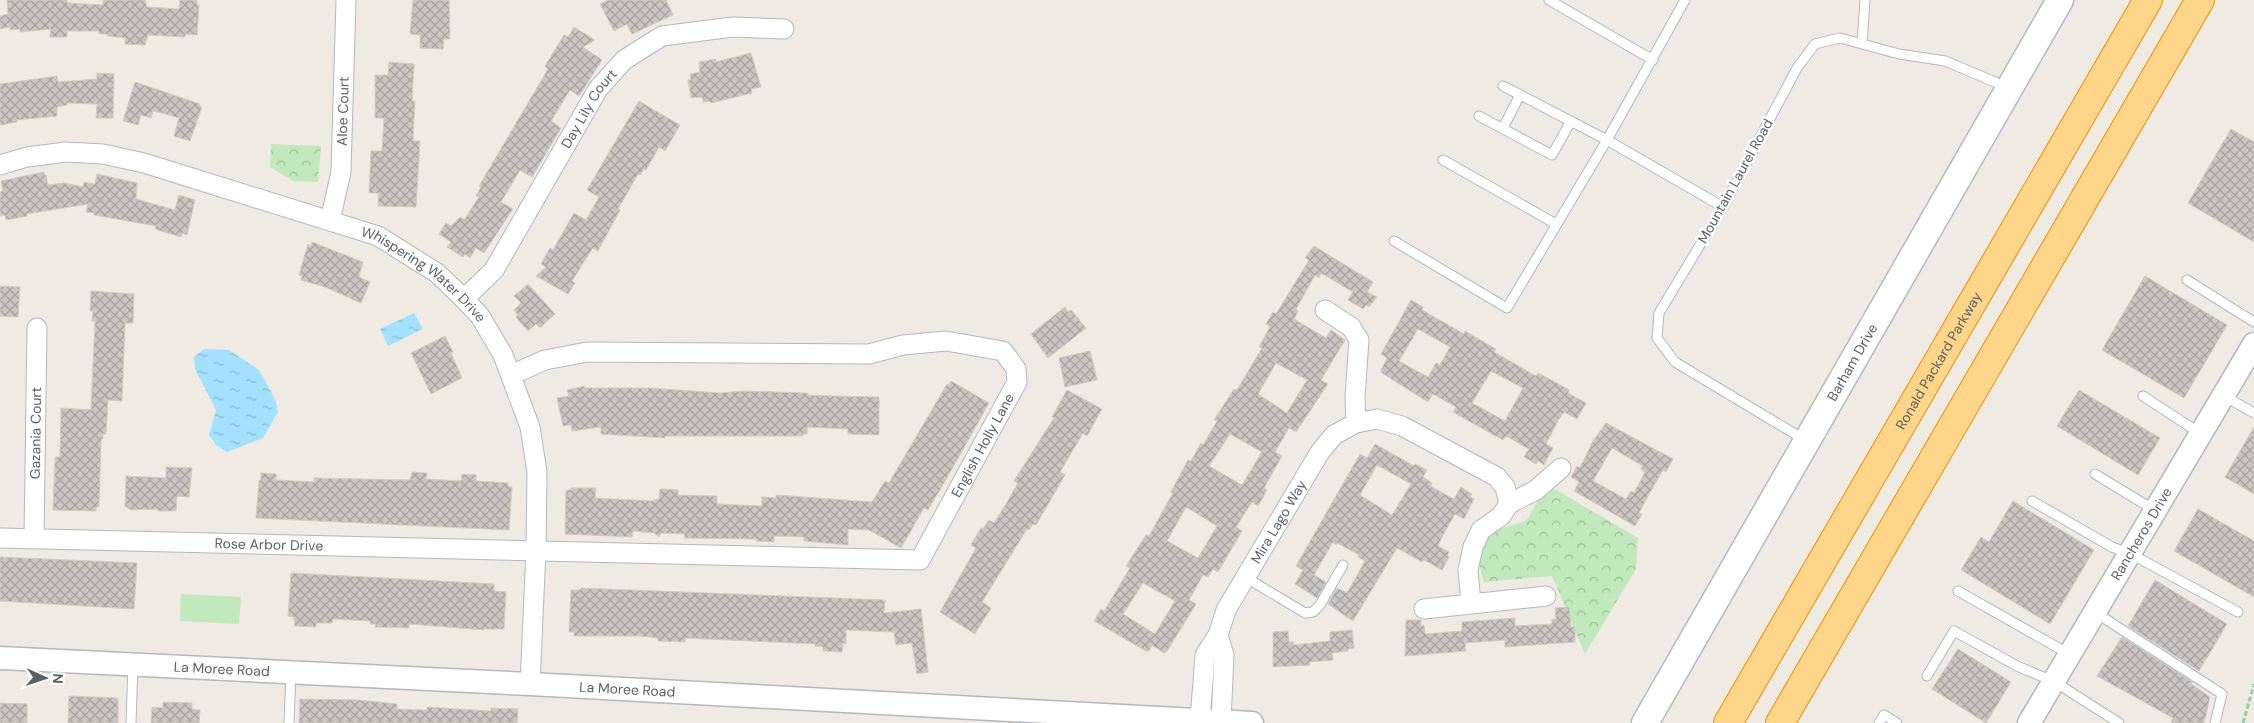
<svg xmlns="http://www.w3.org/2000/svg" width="2254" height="723" font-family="'DM Sans',sans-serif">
	<defs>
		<pattern id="park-crowns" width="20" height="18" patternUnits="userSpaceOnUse" patternTransform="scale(1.25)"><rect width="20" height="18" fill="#c2e8be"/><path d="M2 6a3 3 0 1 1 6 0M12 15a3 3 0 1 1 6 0" fill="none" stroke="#a1bf9e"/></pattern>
		<pattern id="water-ripples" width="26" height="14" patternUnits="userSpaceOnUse" patternTransform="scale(1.25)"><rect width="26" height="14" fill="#a3e1ff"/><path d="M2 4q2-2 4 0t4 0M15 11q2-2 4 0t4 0" fill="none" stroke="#88bad2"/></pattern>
		<pattern id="building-cross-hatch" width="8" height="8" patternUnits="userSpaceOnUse" patternTransform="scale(1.25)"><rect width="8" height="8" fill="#cac5c0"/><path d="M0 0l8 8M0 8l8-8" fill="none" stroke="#a7a3a0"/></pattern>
	</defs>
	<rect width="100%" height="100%" fill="#efebe3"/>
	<!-- green -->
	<path fill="#c2e8be" d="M181,594L241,597L239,624L180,621Z"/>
	<!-- park -->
	<path fill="url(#park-crowns)" d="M271,144L321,146L318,182L293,181L270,167Z
		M1551,487L1638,538L1636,569L1585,654L1552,576L1484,582C1477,564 1479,550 1487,533L1526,521L1542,494Z"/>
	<!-- water -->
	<path fill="url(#water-ripples)" d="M414,313L423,329L388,346L380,329Z
		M204,349L229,350L259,370L275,399L278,412L263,438L227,452L216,445L209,435L216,410L195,369L194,357Z"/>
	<!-- building -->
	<path fill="url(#building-cross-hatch)" stroke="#d4ccc1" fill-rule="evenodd" d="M7,0H67V3L103,5V0H145L147,7L179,9L180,0H197V5H199L197,35L185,34V37L148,35L145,45L125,44V38L107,36V34H99V31H67V37H50L51,29L20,32V29L10,30V27L0,29V16L8,14Z
		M413,0H449L450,39H444L443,49L420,48V35L410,34Z
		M608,0H666L673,15L632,34L627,24L614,31L600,4Z
		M574,27L595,40L583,47L602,60L579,96L570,90L551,121L561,128L532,177L520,170L501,202L513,209L484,253L476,248L470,258L465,254L463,257L447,247L451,242L439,234L446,223L451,226L460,217L464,220L479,197L476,196L481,187L479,186L548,69L545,66L564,35L568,37Z
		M751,53L761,87L751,89L752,93L711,103L710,101L703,102L702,97L691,98L688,80H691L690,74L700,72L699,62L716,59V62Z
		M389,62L414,64L412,101H415L413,141H420L416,207L378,206L379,193H369L371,151H382L384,118H375V75H388Z
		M97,73L114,74L113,118H96L97,104L67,103V105L57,107V116L17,120V122L0,125V84L57,76L58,82L97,79Z
		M135,82L200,104V106L202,107L190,141L174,136L179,118L166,114L153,111L151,118L141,115L138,125L123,121Z
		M639,101L680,125L665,151L659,147L646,170L644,169L640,175L638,174L618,209L620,210L598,251L593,248L587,257L572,281L575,283L568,294L536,276L546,267L541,264L550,248L553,250L574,213L586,220L599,197L587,190Z
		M2231,129L2254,142V242L2188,203Z
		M44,172V175H46L48,185L64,183L83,187L84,182L95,184L97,174L137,183L136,199L175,210L179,195L195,200L187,235L182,233L181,237L155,229L156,226L94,215V213L86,212L88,204L27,214V216L6,220L5,215L0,216V192L3,191L1,181Z
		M312,242L363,262L359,277L370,282L361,303L325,287L301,280L302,276L299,275L308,244L311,246Z
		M1314,246L1373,282L1367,292L1377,297L1369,307L1366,305L1363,309L1348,300L1353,292L1321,273L1319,278L1315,275L1296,309L1298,311L1294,319L1326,338L1331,330L1345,340L1321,380L1328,384L1296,432L1289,428L1275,452L1282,456L1264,488L1267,490L1258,506L1252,502L1236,527L1242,531L1218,572L1213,569L1208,577L1203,575L1189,600L1196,604L1167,651L1164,653L1152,645L1149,651H1146L1094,621L1101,609L1104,611L1115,593L1130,568L1126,566L1146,535L1149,536L1173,493L1171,492L1188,460L1191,461L1201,443L1203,445L1217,421L1214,420L1234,389L1237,390L1262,348L1259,347L1270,327L1266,324L1273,312L1276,314L1309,260L1305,258ZM1276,363L1307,380L1287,413L1258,394ZM1230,434L1262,452L1242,485L1209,466ZM1186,507L1217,526L1198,558L1167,541ZM1143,583L1175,601L1155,634L1123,614Z
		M2145,276L2227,325L2184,398L2102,350Z
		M528,284L555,314L540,328L536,324L528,331L516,317L518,315L514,310L521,303L514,296Z
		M0,286L20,287L18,317L0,316Z
		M91,291L134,294L133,323H125L122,401L108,400L106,434H103V439H101L99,507H96V511L53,510L55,457H60L61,408L91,410L95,321H92L93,311H90Z
		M1411,300L1423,307L1422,310L1464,334L1465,331L1477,338L1496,349L1494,352L1536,376L1538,373L1557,383L1569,390L1568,393L1586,403L1577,419L1564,412L1559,419L1546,444L1553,448L1544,465L1538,461L1536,464L1524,457L1529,449L1506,436L1503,440L1465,419L1453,412L1456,407L1433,394L1428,402L1382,373L1381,370L1387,358L1381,354ZM1418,329L1450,347L1440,365L1436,363L1428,377L1399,361ZM1491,371L1523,388L1505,421L1472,403Z
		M1065,307L1068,312L1071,310L1086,328L1048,358L1031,334Z
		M445,336L453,352L451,353L462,378L431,394L411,353Z
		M1090,351L1097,380L1065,387L1059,358Z
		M951,381L989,403L940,490L928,510L924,508L901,548L869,530L848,529V545L804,541V537L774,536V542L756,541V539L684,538L685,534L661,533L659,537L654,533L633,531L632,537L565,534L566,490H571V488H596L595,498L651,501L659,499L660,489L678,490V495L717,496V504L762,506V497L776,498V495L872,502L885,481L889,483L947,384L949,385Z
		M585,386V388H649L720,393L744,391L808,393L807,395L832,396L879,397V435L848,434V429L807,427V434H803V436H665V438L601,434V427L572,431L571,425L563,426L557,398L569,396L567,390Z
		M1067,390L1102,409L1087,436L1083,433L1060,472L1065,475L1036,525L1033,524L1029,530L1027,529L982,602L991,608L975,634L940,612L976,548L971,545L981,528L983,529L989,520L994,523L1006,504L1018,483L1014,481L1054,418L1052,417Z
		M2079,390L2160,438L2138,475L2057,426Z
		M1606,423L1673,459L1666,472L1663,470L1649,494L1639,513L1642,514L1635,526L1574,491L1579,482L1571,477L1577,466L1580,468L1593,441ZM1612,448L1643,466L1641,469L1645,472L1634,493L1631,491L1626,499L1593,481Z
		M2254,427V494L2225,477Z
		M1375,444L1414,466L1415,464L1427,470L1423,477L1432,483L1430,486L1454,499L1461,487L1472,494L1470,497L1474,499L1464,519L1455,514L1443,535L1438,546L1449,552L1447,556L1449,557L1442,570L1424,560L1422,562L1397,548L1353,621L1328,604L1337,588L1347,593L1365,561L1358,557L1359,555L1337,543L1336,545L1333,542L1314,575L1326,582L1317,598L1295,584L1303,570L1296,566L1360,454L1367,458ZM1377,465L1411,484L1392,515L1360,495Z
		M166,467L192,468L189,497L177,496L176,511H158V509L131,510L125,506L126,476L166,478Z
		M412,472L427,473L426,479L461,481L462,474L476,475V481L508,483V486L512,487L509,530L256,518L259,480H261V473L276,474V480L314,482V478L410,480Z
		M2013,501L2094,550L2050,624L1961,570L1981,537L1989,542Z
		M2198,509L2254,541V597L2174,551Z
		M0,557L137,563L134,609L0,601Z
		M291,573L494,584V591L506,592L504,629H484V630L409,624V628L375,627L376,624H370V621L333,619L332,623H316V627L295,626L294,617L288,616Z
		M2155,580L2227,624L2199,671L2128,626Z
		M581,588L885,600L884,613L921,609L928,672L917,674L912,643L896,645L894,632L846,630V644L843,643L842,652L823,651V647L815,646V644L686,638L685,642L658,641V638L641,636H574V632H569L571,590H580Z
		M1569,607L1571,627H1575V642L1505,647V640L1465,643L1466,651L1405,656L1406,620H1421V626L1424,625L1425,634L1462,631V622L1515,618V626L1552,624V619H1556L1555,608Z
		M1352,630L1354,648L1348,649V651L1332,653L1333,660L1309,662L1310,665L1273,667V632L1288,631L1289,642H1293V645L1330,641V632Z
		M2122,637L2192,682L2191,684L2210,697L2204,723H2171L2173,718L2097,676Z
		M1958,649L2011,682L1986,723L1932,689Z
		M69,696L118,698V723H68Z
		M300,699L359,700L397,704V709L427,710V707L491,711V708L518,709L517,723H299Z
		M163,702L192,703V709L200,710L199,723H151L152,707L163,708Z
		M0,703L27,704V723H0Z"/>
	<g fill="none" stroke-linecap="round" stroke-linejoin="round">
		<defs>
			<path id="service" d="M1549,0L1653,60
				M1862,44L1865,0
				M1503,86L1607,140L1685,0
				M1479,116L1552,155L1571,121
				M1503,128L1520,95
				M1443,160L1556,224
				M1394,241L1507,308L1607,140L1723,207
				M2187,280L2254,322
				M2143,396L2201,434
				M2224,396L2254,413
				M1805,440L1675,362L1657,338L1659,313L1723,207L1797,68L1815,44L1840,38L1899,54L1945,61L2007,87
				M2095,474L2156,511
				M2032,501L2112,547L2131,554L2238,612
				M1245,577L1305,613L1313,612L1320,605L1343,565
				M1958,591L2069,654
				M2096,613L2222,694L2215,723
				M1927,676L1954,631L2017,666L2055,682L2119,723
				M131,723L133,665
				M289,723L291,673
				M1879,723L1884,715L1897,723"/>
			<g id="minor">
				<path id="s1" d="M0,165L27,157L66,152L103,154L144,163L378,236L437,273L464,299L480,316L503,355L530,427L537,472L536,550L530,684"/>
				<path id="s2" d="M330,221L341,172L346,0"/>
				<path id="s3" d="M464,299L494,270L598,89L624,60L662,36L733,27L784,29"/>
				<path d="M1325,310L1351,327L1359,340L1355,397L1356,423"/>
				<path d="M1509,504L1536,490L1561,468"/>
				<path id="s4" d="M0,538L920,560L1017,382L1016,369L1003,351L946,341L903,345L869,354L587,352L545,360L511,375"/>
				<path id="s5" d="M34,538L37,328"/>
				<path d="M1424,609L1546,596"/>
				<path id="s6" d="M1218,635L1226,610L1320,452L1334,435L1356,423L1377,419L1402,426L1497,477L1505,487L1509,504L1501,516L1481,530L1473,547L1468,570L1471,603"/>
				<path d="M1200,720L1205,655L1218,635L1224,655L1221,722"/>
			</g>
			<g id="tertiary">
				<path id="s7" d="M0,658L530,684L1252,723"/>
				<path id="s8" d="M2029,723L2254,344"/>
			</g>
			<g id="secondary">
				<path id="s9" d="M1645,723L2060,0"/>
			</g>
			<g id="motorway">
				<path id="s10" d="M1728,723L2148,0"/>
				<path d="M1780,723L2200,0"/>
			</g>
		</defs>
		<!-- service casing -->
		<use href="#service" stroke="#b4b7bb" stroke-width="11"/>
		<!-- minor casing -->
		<use href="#minor" stroke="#b4b7bb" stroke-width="21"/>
		<!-- tertiary casing -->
		<use href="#tertiary" stroke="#b4b7bb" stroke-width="25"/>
		<!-- secondary casing -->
		<use href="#secondary" stroke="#b5b9be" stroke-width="29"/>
		<!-- motorway casing -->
		<use href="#motorway" stroke="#f28c00" stroke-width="30"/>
		<!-- path -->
		<path stroke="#98cca1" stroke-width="3" stroke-dasharray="5 2.5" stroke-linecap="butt" d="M2243,723L2254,684"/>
		<!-- service -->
		<use href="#service" stroke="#fff" stroke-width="9"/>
		<!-- minor -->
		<use href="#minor" stroke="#fff" stroke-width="19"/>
		<!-- tertiary -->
		<use href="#tertiary" stroke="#fff" stroke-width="22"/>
		<!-- secondary -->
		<use href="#secondary" stroke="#fff" stroke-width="26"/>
		<!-- motorway -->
		<use href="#motorway" stroke="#ffd58a" stroke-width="28"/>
	</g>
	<g text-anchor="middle" stroke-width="4.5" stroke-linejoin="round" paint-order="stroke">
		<!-- street labels -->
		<g font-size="14" fill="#5b6065" stroke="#fff">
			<text dy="5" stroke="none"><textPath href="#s3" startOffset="229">Day Lily Court</textPath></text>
			<text dy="5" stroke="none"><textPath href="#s2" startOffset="111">Aloe Court</textPath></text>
			<text transform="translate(1735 181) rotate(-61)" y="5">Mountain Laurel Road</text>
			<text dy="5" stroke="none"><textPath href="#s1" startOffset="451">Whispering Water Drive</textPath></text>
			<text dy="5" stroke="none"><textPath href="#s10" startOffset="419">Ronald Packard Parkway</textPath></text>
			<text dy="5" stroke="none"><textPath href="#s9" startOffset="416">Barham Drive</textPath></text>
			<text dy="5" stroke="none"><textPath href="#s5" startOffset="105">Gazania Court</textPath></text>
			<text dy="5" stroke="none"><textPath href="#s4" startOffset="1051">English Holly Lane</textPath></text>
			<text dy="5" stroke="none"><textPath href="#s6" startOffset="129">Mira Lago Way</textPath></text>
			<text dy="5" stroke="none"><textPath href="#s8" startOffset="220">Rancheros Drive</textPath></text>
			<text dy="5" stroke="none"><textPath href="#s4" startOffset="269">Rose Arbor Drive</textPath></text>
			<text dy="5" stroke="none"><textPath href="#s7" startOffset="222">La Moree Road</textPath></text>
			<text dy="5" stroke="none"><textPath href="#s7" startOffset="628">La Moree Road</textPath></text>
		</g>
	</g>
	<!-- north arrow -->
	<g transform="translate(45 678) rotate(93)" stroke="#ffffff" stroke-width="4" paint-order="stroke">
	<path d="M0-4L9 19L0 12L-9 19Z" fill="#5b6065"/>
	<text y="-8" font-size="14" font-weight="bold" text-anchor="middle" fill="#5b6065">N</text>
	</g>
</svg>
